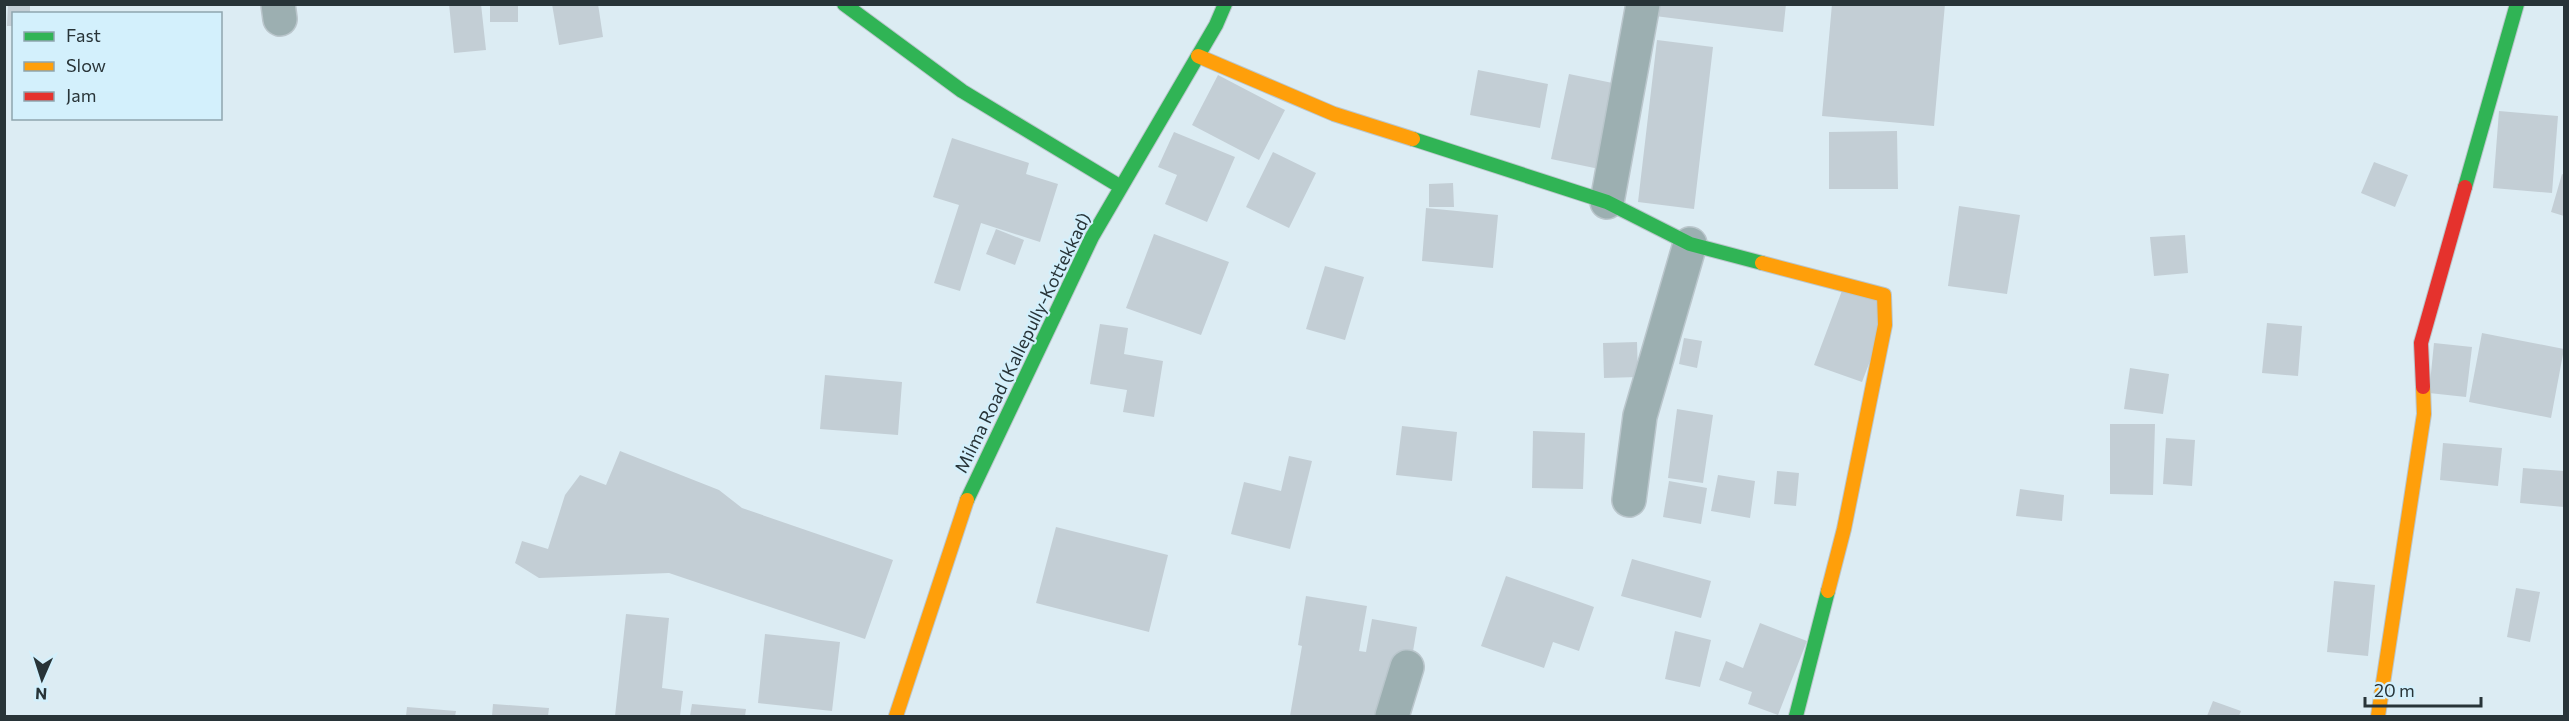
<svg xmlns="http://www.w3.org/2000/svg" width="2569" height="721" font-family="Commissioner,sans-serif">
	<rect width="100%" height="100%" fill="#dcecf3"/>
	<!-- building -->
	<path fill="#c3ced5" d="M8,4H30V14H14V26H7Z
		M449,4H481L486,50L454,53Z
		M490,4H518V22H490Z
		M552,4H598L603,37L559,45Z
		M1657,4H1786L1783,32L1655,16Z
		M1832,4H1945L1934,126L1822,116Z
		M1657,40L1713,47L1694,209L1638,202Z
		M1478,70L1548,84L1540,128L1470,115Z
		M1569,74L1627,86L1609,171L1551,159Z
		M1218,75L1285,110L1259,160L1192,125Z
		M2499,111L2558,116L2552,193L2493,188Z
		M1897,131L1898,189H1829V132Z
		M1174,132L1235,157L1207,222L1165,204L1177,175L1158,167Z
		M952,138L1029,163L1026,174L1058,184L1040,242L981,223L960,291L934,283L959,205L933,197Z
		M1273,152L1316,173L1289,228L1246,207Z
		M2374,162L2408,175L2395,207L2361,193Z
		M2562,174L2564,175V216L2551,212Z
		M1453,183L1454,207H1429V184Z
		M1959,206L2020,215L2007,294L1948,286Z
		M1426,208L1498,215L1493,268L1422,261Z
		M996,229L1024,240L1015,265L986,254Z
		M1154,234L1229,262L1201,335L1126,308Z
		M2185,235L2188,273L2154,276L2150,237Z
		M1325,266L1364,277L1345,340L1306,329Z
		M1843,288L1891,306L1862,382L1814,365Z
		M2267,323L2302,326L2298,376L2262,373Z
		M1100,324L1128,328L1124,354L1163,361L1154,417L1123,412L1127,390L1090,384Z
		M2482,333L2564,349L2551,418L2469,402Z
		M1684,338L1702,341L1697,368L1679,364Z
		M1637,342L1638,377L1604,378L1603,343Z
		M2434,343L2472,347L2466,397L2429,393Z
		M2130,368L2169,374L2163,414L2124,409Z
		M825,375L902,382L898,435L820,429Z
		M1677,409L1713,415L1703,483L1668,478Z
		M2110,424H2155L2153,495L2110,494Z
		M1402,426L1457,432L1452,481L1396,475Z
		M1533,431L1585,433L1583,489L1532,488Z
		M2166,438L2195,440L2192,486L2163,484Z
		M2443,443L2502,448L2498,486L2440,480Z
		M620,451L719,490L742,508L893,560L865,639L669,573L539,578L515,563L522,541L548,549L565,495L580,475L606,485Z
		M1289,456L1312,461L1290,549L1231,534L1244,482L1281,491Z
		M2523,468L2564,471V507L2520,503Z
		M1777,471L1799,473L1796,506L1774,504Z
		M1718,475L1755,481L1750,518L1711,511Z
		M1669,481L1707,488L1701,524L1663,517Z
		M2020,489L2064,495L2062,521L2016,516Z
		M1056,527L1168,555L1149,632L1036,603Z
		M1632,559L1711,581L1701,618L1621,596Z
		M1506,576L1594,607L1579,651L1553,642L1544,668L1481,646Z
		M2334,581L2375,585L2368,656L2327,652Z
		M2516,588L2540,592L2530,642L2507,637Z
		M1306,596L1367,606L1359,651L1366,652L1372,619L1417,627L1408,682L1385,679L1379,716H1290L1302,646L1298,645Z
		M626,614L669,618L662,688L683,691L680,716H615Z
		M1760,623L1807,641L1778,715L1748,704L1752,692L1719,680L1726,661L1743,668Z
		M1675,631L1711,640L1700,687L1665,679Z
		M765,634L840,642L832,711L758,703Z
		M2213,701L2241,711L2239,716H2207Z
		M493,704L549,708L548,716H492Z
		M692,704L746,709L745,716H690Z
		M407,707L456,711L455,716H406Z"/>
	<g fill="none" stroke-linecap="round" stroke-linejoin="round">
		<defs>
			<path id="street" d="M278,4L280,19
				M1607,202L1643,4
				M1629,500L1640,416L1690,244
				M1392,716L1407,667"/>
			<path id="fast" d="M844,4L962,91L1121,187
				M1413,139L1607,202L1690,244L1762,263
				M2465,187L2517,4
				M967,500L1092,237L1216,25L1225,4
				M1796,716L1828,591"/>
			<path id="slow" d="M1198,56L1334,114L1413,139
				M1762,263L1884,295L1885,325L1844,529L1828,591
				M896,716L967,500
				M2378,716L2424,414L2423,387"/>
			<path id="jam" d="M2423,387L2421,343L2465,187"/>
		</defs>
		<!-- street casing -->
		<use href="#street" stroke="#bac6cc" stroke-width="36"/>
		<!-- fast casing -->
		<use href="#fast" stroke="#bac6cc" stroke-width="16"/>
		<!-- slow casing -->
		<use href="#slow" stroke="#bac6cc" stroke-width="16"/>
		<!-- jam casing -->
		<use href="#jam" stroke="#bac6cc" stroke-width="16"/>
		<!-- street -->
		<use href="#street" stroke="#9cafb1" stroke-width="33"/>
		<!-- fast -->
		<use href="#fast" stroke="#30b455" stroke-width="14"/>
		<!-- slow -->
		<use href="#slow" stroke="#ff9f0a" stroke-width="14"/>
		<!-- jam -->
		<use href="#jam" stroke="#e5322d" stroke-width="14"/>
	</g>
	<g text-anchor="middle" stroke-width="4.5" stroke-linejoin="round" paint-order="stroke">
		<!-- street labels -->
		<g font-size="18" fill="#283438" stroke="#d3f0fc">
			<text transform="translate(1023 343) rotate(-64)" y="6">Milma Road (Kallepully-Kottekkad)</text>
		</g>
	</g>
	<!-- border -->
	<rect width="2569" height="721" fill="none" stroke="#283438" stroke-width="12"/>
	<!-- legend -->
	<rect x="12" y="12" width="210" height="108" fill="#d3f0fc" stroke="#8fa5ae" stroke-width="1.5"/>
	<rect x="24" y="32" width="30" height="9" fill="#30b455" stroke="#8fa5ae" stroke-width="1.5"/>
	<text x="66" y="42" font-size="18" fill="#283438">Fast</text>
	<rect x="24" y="62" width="30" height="9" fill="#ff9f0a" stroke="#8fa5ae" stroke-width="1.5"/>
	<text x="66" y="72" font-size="18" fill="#283438">Slow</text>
	<rect x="24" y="92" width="30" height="9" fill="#e5322d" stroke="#8fa5ae" stroke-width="1.5"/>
	<text x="66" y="102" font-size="18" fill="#283438">Jam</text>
	<!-- north arrow -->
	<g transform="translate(42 679) rotate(183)" stroke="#d3f0fc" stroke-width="4.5" paint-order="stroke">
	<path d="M0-4.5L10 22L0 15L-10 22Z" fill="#283438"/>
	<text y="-9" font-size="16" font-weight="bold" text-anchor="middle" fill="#283438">N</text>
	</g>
	<!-- scale -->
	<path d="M2365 697v9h116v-9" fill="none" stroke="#283438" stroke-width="3"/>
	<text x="2374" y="697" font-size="18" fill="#283438" stroke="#d3f0fc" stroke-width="4.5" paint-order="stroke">20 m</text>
</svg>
